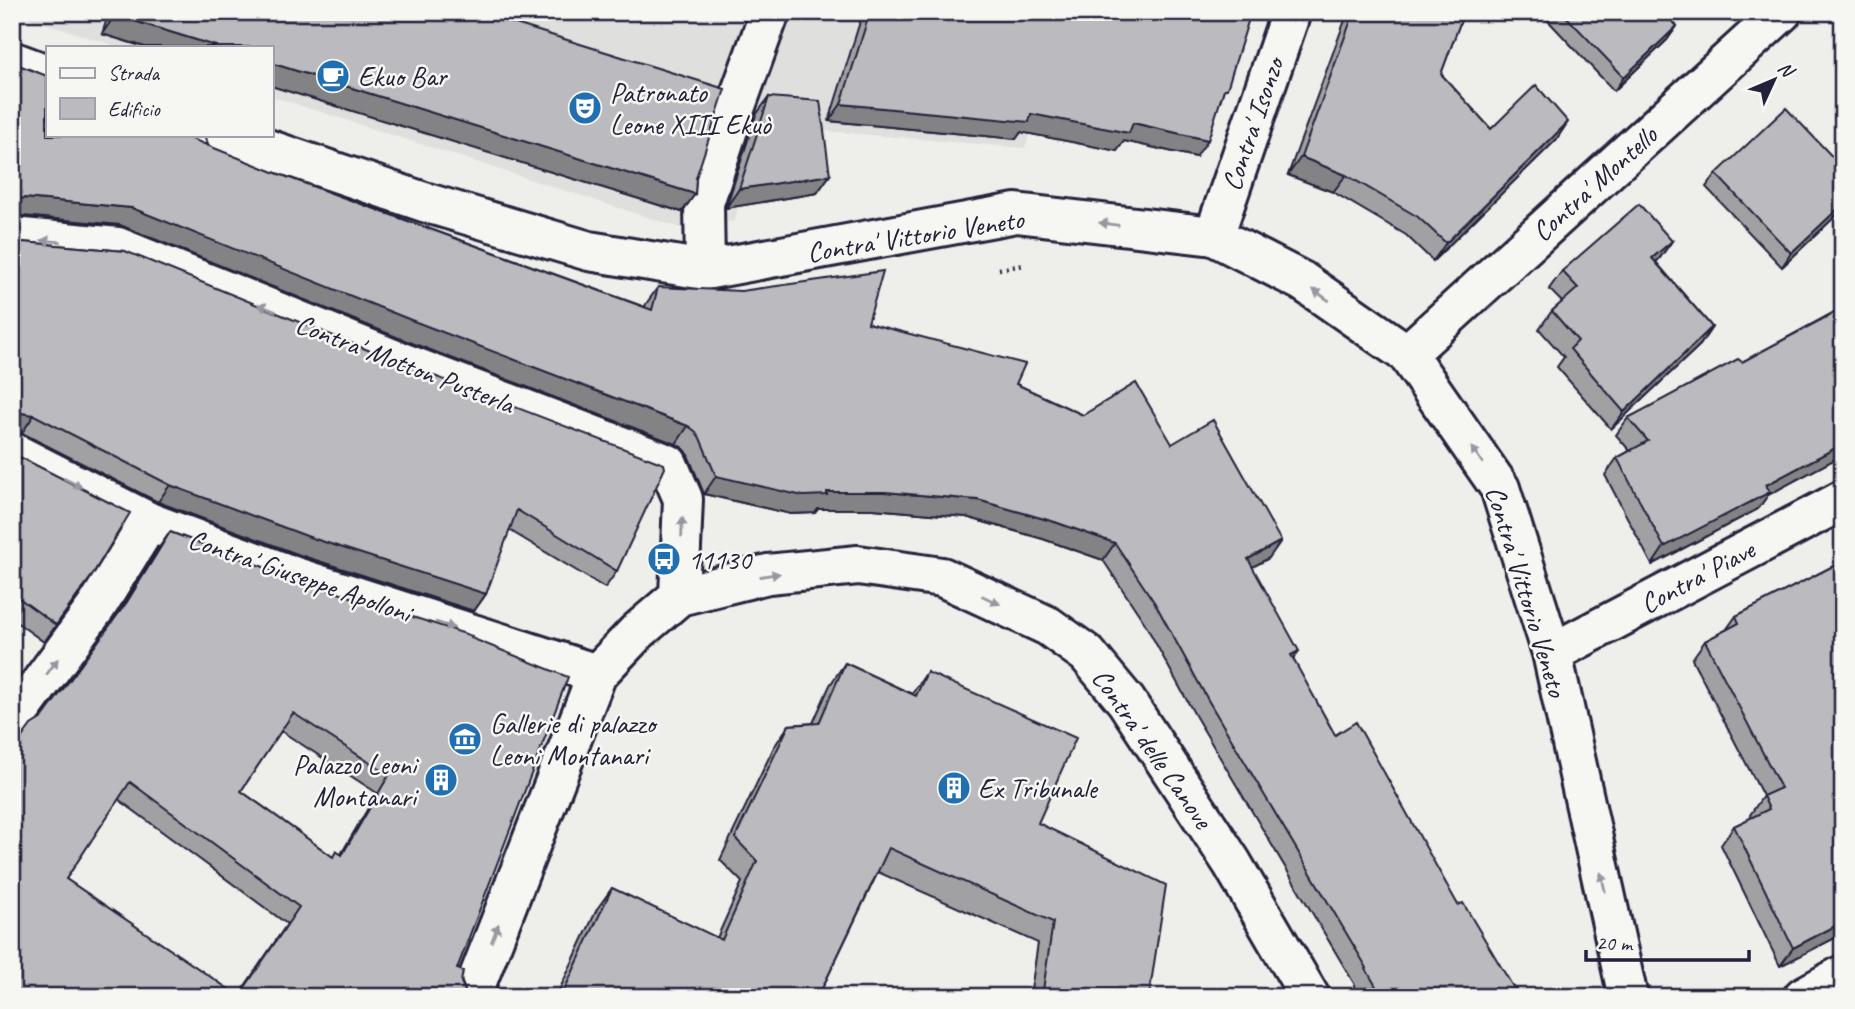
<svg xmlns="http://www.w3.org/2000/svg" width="1855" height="1009" font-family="Caveat,sans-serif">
	<rect width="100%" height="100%" fill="#eeeeeb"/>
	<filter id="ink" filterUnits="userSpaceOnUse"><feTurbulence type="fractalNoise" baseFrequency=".0143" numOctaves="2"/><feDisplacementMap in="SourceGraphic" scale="14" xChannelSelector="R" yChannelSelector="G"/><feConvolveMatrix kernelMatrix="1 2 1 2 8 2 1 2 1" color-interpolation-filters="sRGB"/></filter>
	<g filter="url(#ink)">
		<!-- built -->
		<path fill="#dfdfde" d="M22,12H1070L1025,148L753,125L735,221L684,229L271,96V47H119L34,20Z"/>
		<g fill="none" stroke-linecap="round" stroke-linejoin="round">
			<defs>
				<path id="minor" d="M12,61L47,74
					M226,135L424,202L589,251L705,270L1016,213L1214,236L1302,281L1407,354L1500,488L1552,653L1628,997
					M1214,236L1291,12
					M12,237L118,247L391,358L668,464L683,499L679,596
					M705,270L704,203L733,114L770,12
					M1407,354L1782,12
					M12,452L149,522L293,576L597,674
					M1552,653L1843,500
					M12,722L97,606L149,522
					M471,997L597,674L637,632L679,596L768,574L858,565L942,577L1048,626L1087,654L1126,701L1232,863L1310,997
					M1803,997L1843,975"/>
			</defs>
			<!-- minor casing -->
			<use href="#minor" stroke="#22223b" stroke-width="44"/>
			<!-- path -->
			<path stroke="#22223b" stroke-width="4.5" stroke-dasharray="2 5" stroke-linecap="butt" d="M999,269L1025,265"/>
			<!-- minor -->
			<use href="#minor" stroke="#f6f6f2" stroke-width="38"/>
		</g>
		<!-- wall -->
		<path fill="#a1a1a4" stroke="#22223b" stroke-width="2" fill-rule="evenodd" d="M109,12H477L696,178L695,194L682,212L102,34Z
			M863,12H1251L1221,98L1196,157L1124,141L1117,151L1021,132L1016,139L829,121Z
			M1348,12H1464L1441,74L1491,129L1556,140L1433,261L1406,235L1333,192L1288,175Z
			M1541,12H1682L1672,21L1677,26L1667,40L1614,91L1541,13Z
			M12,61L47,135L276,173L645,307L646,304L658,287L868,323L1016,384L1083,415L1172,444L1269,558L1252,567L1293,660L1335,735L1458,905L1519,997H1360L1354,986L1355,985L1196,717L1144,622L1103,560L1043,539L966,517L873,509H818L815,513L791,514L704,494L688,455L683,448L676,444L399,338L120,225L12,215Z
			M769,97L830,175L817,193L726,208L756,115Z
			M1843,168V209L1782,267L1706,187L1716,174Z
			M1672,241L1659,259L1656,262L1712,327L1700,345L1611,429L1557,367L1564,357L1539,329L1552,311L1562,302L1549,289L1562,271Z
			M22,242L125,251L617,571L605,588L509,530L486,594L474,611L300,555L158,502L22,433Z
			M1843,304V455L1768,495L1758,509L1652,565L1605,475L1617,458L1630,451L1616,435L1628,418L1742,362L1838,310Z
			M12,453L91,577L44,642L12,619Z
			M170,532L298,580L471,638L457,969L466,993L471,997H12L42,718L118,614L158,549ZM281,731L377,793L341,854L333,857L241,791ZM118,799L287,924L238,996L66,879Z
			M1843,561V934L1780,966L1721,845L1734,826L1751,818L1750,815L1763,796L1692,659L1705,641L1726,630L1736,616Z
			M845,663L912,694L927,672L1038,823L1149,997H1030L1038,943L878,872L818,997H556L597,909L612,888L717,938L742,882L720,860L774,747L789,725L813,723L830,685Z"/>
		<!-- shaded-wall -->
		<path fill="#838386" stroke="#22223b" stroke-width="2" d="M1677,12H1682L1660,32L1670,19Z
			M115,15L219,47H145L102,34Z
			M1677,26L1667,40L1614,91L1624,77Z
			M271,63L695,194L682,212L271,86Z
			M841,104L1031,114L1133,123L1208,140L1196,157L1124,141L1117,151L1021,132L1016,139L829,121Z
			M1568,122L1556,140L1433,261L1446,243Z
			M1301,157L1346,175L1333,192L1288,175Z
			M830,175L817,193L726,208L739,189Z
			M25,198L132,208L688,426L676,444L399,338L120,225L12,215V202L14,200Z
			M1843,204V209L1782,267L1791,253Z
			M1672,241L1659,259L1640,276L1652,258Z
			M1712,327L1700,345L1611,429L1624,412Z
			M22,413L34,415L22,433L12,431V417Z
			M1843,444V455L1768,495L1758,509L1652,565L1664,547L1766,485Z
			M716,476L827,492H885L978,500L1055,522L1115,543L1103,560L1043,539L966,517L873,509H818L815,513L791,514L704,494Z
			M170,485L486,594L474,611L300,555L158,502Z
			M1281,541L1269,558L1236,576L1248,559Z
			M1299,651L1287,668L1291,655Z
			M1843,922V934L1780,966L1793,948Z"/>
		<!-- building -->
		<path fill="#bbbbbf" stroke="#22223b" stroke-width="2" fill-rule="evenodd" d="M116,12H477L725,89L696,178L695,194L271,63V47H219L115,15Z
			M870,12H1251L1227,89H1224L1208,140L1133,123L1129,133L1031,114L1029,122L841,104Z
			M1354,12H1464L1441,74L1491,129L1536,85L1568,122L1446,243L1418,217L1346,175L1301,157Z
			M1562,12H1677L1670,19L1677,26L1624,77Z
			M12,61L16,64L47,76V135H182L276,173L652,310L658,287L741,291L883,271L868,323L1025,364L1016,384L1083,415L1136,383L1172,444L1213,420L1281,541L1248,559L1299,651L1291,655L1335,735L1356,722L1458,905L1463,903L1519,997H1382L1366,969L1367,968L1208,700L1156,605L1115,543L1055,522L978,500L885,492H827V495L803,496L716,476L700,438L695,431L688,426L411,320L132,208L25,198L14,200L12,202Z
			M769,97L820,101L830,175L739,189Z
			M1786,108L1843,168V204L1791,253L1716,174Z
			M1639,204L1672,241L1652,258L1712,327L1624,412L1570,349L1578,341L1552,311L1578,288L1562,271Z
			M12,238L22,242L125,251L395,361L664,464L665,468L617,571L517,510L486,594L312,538L170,485L34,415L22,413L12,417Z
			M1843,308V444L1766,485L1770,492L1664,547L1617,458L1648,441L1628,418L1738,359L1742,362Z
			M12,453L130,513L91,577L56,625L12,593Z
			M170,532L298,580L472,636L471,638L568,677L457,969L463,971L461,982L466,993L471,997H12V751L31,725L42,718L127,602ZM293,713L389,775L342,855L336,851L333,857L241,791ZM130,782L299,907L239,996L66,879Z
			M1843,561V922L1793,948L1734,826L1769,809L1763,796L1781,788L1705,641L1739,623L1736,616Z
			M845,663L916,696L927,672L1076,738L1038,823L1166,885L1149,997H1042L1053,922L889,848L818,997H561L612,888L722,940L757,861L735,838L789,725L819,723Z"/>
		<!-- one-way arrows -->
		<defs><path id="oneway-solid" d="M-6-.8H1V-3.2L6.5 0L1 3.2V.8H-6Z" transform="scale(1.75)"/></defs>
		<g fill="#9797a0">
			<use href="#oneway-solid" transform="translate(1109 224) rotate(-173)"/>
			<use href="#oneway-solid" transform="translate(51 241) rotate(-175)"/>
			<use href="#oneway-solid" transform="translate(1321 295) rotate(-145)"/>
			<use href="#oneway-solid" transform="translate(267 308) rotate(-158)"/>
			<use href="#oneway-solid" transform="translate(1477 455) rotate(-125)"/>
			<use href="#oneway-solid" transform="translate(73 483) rotate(27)"/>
			<use href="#oneway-solid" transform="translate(682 527) rotate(-88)"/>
			<use href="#oneway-solid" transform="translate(770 575) rotate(-9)"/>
			<use href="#oneway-solid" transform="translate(991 600) rotate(25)"/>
			<use href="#oneway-solid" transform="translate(445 625) rotate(18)"/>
			<use href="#oneway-solid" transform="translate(52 667) rotate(-54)"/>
			<use href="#oneway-solid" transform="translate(1603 882) rotate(-103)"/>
			<use href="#oneway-solid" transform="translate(495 933) rotate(-69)"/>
		</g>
	</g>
	<!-- icons -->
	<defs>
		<symbol id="cafe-disc" viewBox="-11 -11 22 22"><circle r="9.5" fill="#1f6fb2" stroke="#f6f6f2"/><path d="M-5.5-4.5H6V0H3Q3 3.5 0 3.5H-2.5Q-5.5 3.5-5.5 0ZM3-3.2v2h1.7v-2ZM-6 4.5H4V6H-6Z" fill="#fff"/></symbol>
		<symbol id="theatre-disc" viewBox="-11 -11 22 22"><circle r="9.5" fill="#1f6fb2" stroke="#f6f6f2"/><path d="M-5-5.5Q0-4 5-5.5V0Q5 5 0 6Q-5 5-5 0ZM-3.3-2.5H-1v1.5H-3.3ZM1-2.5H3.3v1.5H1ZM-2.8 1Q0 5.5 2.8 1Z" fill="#fff"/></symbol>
		<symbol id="bus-disc" viewBox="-11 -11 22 22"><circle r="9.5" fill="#1f6fb2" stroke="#f6f6f2"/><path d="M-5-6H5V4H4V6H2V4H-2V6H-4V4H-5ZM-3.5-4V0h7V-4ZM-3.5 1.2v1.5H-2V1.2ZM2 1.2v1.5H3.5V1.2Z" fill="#fff"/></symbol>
		<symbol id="museum-disc" viewBox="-11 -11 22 22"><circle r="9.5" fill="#1f6fb2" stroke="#f6f6f2"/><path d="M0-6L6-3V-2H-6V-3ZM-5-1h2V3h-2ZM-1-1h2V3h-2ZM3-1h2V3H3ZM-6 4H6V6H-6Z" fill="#fff"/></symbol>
		<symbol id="building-disc" viewBox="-11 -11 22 22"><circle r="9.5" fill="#1f6fb2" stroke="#f6f6f2"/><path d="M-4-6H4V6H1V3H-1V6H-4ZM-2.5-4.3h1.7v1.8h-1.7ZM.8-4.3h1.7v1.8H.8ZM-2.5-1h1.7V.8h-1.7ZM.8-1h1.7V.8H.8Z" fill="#fff"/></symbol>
	</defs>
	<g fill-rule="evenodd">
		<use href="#cafe-disc" x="314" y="57" width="38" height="38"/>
		<use href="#theatre-disc" x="566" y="89" width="38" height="38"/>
		<use href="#bus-disc" x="645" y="540" width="38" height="38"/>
		<use href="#museum-disc" x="446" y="720" width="38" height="38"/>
		<use href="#building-disc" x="422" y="761" width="38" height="38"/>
		<use href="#building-disc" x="935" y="769" width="38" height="38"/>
	</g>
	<g text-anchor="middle" stroke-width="5" stroke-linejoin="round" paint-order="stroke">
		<!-- poi labels -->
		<g font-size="28" fill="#22223b" stroke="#f6f6f2" text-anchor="start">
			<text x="358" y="86">Ekuo Bar</text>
			<text x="610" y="102">Patronato<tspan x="610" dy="32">Leone XIII Ekuò</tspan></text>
			<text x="688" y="569">11130</text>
			<text x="490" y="733">Gallerie di palazzo<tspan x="490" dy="32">Leoni Montanari</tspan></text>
			<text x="416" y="774" text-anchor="end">Palazzo Leoni<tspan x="416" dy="32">Montanari</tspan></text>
			<text x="978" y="798">Ex Tribunale</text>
		</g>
		<!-- street labels -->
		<g font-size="28" fill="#22223b" stroke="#f6f6f2">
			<text transform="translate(1252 124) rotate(-71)" y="10">Contra' Isonzo</text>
			<text transform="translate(1594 183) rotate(-42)" y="10">Contra' Montello</text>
			<text transform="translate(915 235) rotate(-9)" y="10">Contra' Vittorio Veneto</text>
			<text transform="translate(405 363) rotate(21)" y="10">Contra' Motton Pusterla</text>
			<text transform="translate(300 575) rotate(19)" y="10">Contra' Giuseppe Apolloni</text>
			<text transform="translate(1697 576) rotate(-28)" y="10">Contra' Piave</text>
			<text transform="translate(1527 591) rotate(73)" y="10">Contra' Vittorio Veneto</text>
			<text transform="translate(1153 748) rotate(55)" y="10">Contra' delle Canove</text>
		</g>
	</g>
	<!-- margin -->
	<rect width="1855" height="1009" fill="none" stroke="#f6f6f2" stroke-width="42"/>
	<rect x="21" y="21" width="1813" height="967" fill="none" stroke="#22223b" stroke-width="2.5" filter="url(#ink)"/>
	<!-- legend -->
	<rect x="46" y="46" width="228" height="91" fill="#f6f6f2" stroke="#a1a1a9" stroke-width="2"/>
	<rect x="60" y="68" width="35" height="10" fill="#f6f6f2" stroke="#a1a1a9" stroke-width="2"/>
	<text x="108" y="80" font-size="21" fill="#22223b">Strada</text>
	<rect x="60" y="98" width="35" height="21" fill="#bbbbbf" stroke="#a1a1a9" stroke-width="2"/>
	<text x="108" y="116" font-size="21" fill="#22223b">Edificio</text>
	<!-- north arrow -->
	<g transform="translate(1774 80) rotate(46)" stroke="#f6f6f2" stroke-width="5" paint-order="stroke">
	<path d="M0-5L12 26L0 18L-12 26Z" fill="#22223b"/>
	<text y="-10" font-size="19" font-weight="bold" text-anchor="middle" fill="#22223b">N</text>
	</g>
	<!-- scale -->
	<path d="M1586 950v10h163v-10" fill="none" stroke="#22223b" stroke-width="3.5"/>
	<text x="1596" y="950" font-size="21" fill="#22223b" stroke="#f6f6f2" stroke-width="5" paint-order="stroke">20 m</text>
</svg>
